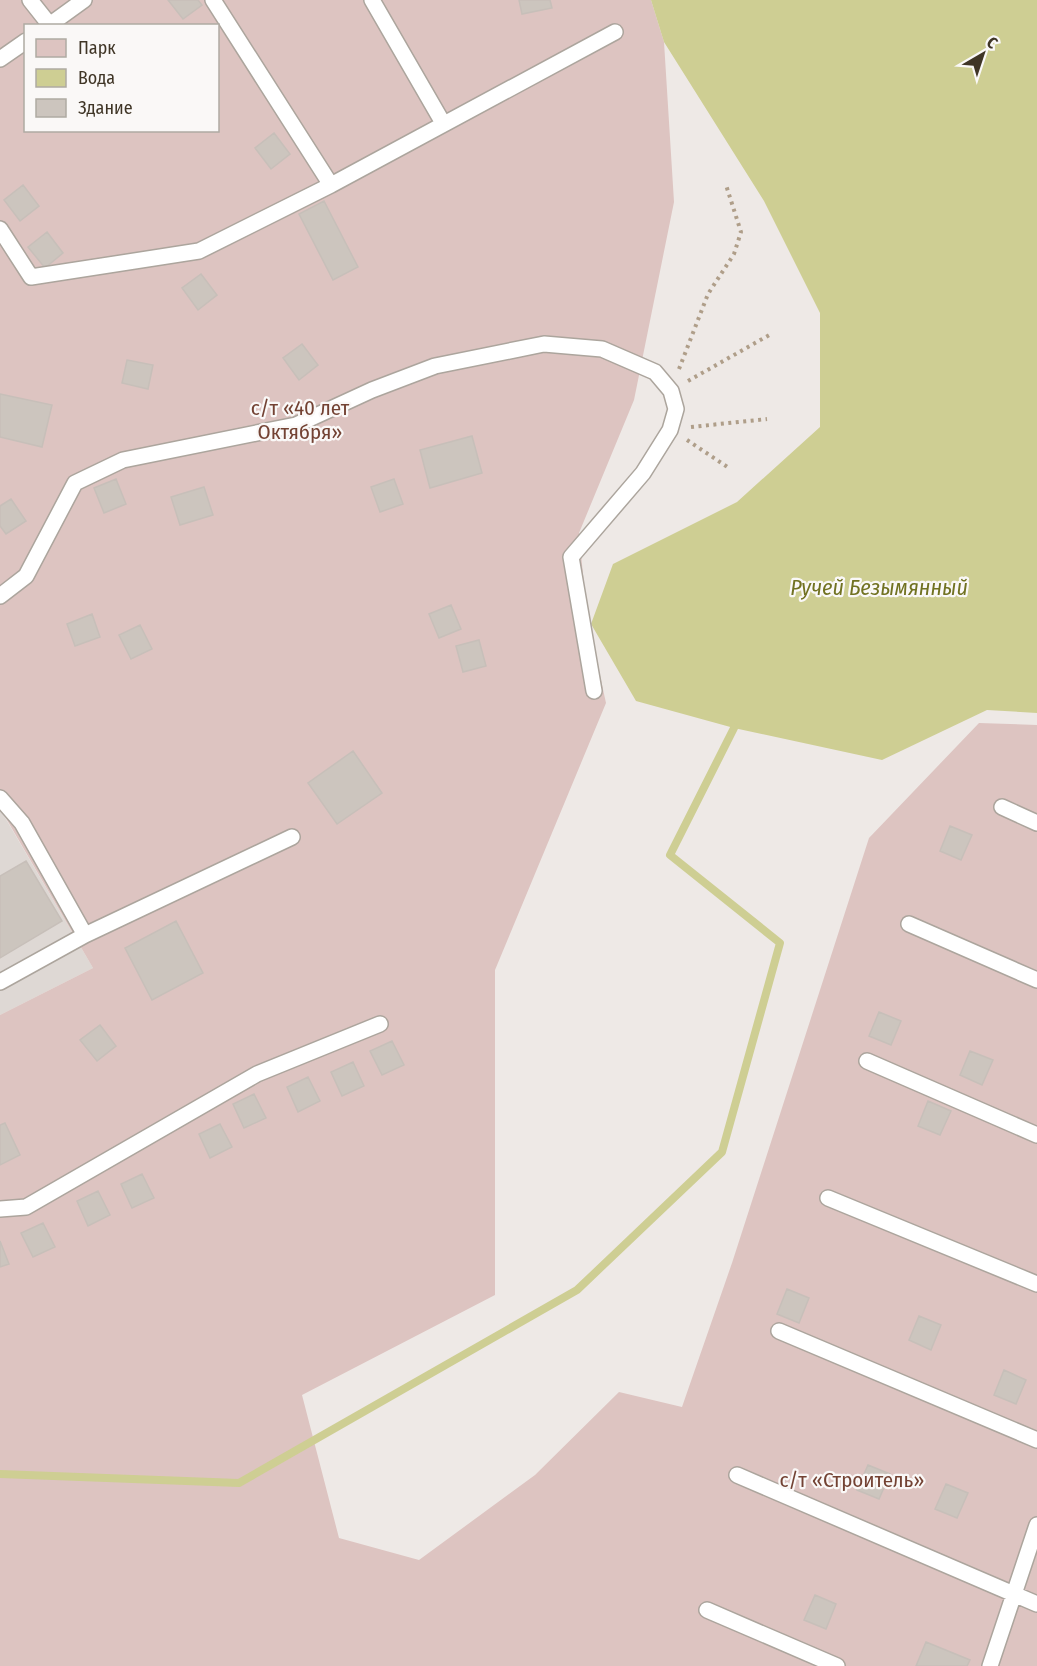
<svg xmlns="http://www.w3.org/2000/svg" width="1037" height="1666" font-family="'Fira Sans Condensed',sans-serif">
	<rect width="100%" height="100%" fill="#eee9e6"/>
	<!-- built -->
	<path fill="#ded8d4" d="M0,809L93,968L0,1015Z"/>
	<!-- green -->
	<path fill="#ddc4c1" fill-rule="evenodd" d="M0,0H651L664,42L674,202L634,400L579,533L587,616L606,703L495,970V1295L302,1395L339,1538L419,1560L535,1475L619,1392L682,1407L732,1263L869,838L979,723L1037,725V1666H0V1015L93,968L0,808ZM26,26H218V130H26Z"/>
	<!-- water -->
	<path fill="#cece93" d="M651,0H1037V713L987,710L882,760L734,728L636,701L591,624L613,564L737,502L820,427V313L764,201L664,42Z"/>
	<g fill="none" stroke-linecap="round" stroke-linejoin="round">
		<!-- stream -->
		<path stroke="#cece93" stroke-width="8" d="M0,1474L239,1483L577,1290L722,1152L780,943L670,855L734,728"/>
	</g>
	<!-- building -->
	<path fill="#ccc5be" stroke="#c7bfb9" stroke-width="1.5" d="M168,0H198L202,5L183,19Z
		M519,0H550L552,8L522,14Z
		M274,133L290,154L271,169L255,148Z
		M23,185L39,206L20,221L4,200Z
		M324,201L358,267L333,280L299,214Z
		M47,232L63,253L45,268L28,247Z
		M201,274L217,295L198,310L182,288Z
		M302,344L318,365L299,380L283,358Z
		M127,360L153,365L148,389L122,383Z
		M0,394L52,405L42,447L0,437Z
		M472,436L482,473L430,488L420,450Z
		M116,479L126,504L104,513L94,488Z
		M394,479L403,504L380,512L371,487Z
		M204,487L213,515L180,525L171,497Z
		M11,499L26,521L6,534L0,526V506Z
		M451,605L461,629L439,638L429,614Z
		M92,614L100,637L75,646L67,624Z
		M140,625L152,649L131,659L119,635Z
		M479,640L486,666L463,672L456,646Z
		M353,751L382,793L337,824L308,783Z
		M950,826L972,835L961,860L940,851Z
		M26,861L62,921L0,958V876Z
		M176,921L203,973L152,1000L125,948Z
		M879,1012L901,1021L891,1045L869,1036Z
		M100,1025L116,1046L97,1061L80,1040Z
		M392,1041L404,1065L382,1075L370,1051Z
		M970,1051L993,1060L982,1085L960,1075Z
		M353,1062L364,1086L342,1096L331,1072Z
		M308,1077L320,1101L298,1112L287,1087Z
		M254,1094L266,1118L244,1128L233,1104Z
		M928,1101L951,1111L940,1135L918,1126Z
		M5,1123L20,1155L0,1165V1125Z
		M220,1124L232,1147L210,1158L199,1134Z
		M142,1174L154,1198L132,1208L121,1184Z
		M98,1191L110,1215L88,1226L77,1201Z
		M43,1223L55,1247L33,1257L21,1233Z
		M0,1241L9,1264L0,1267Z
		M787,1289L809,1298L799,1323L777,1314Z
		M919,1316L941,1325L931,1350L909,1340Z
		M1004,1370L1026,1380L1016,1404L994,1395Z
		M868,1465L890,1474L879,1499L857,1490Z
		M946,1484L968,1493L957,1518L935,1509Z
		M815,1595L836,1604L826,1629L804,1620Z
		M926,1642L970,1660L967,1666H916Z"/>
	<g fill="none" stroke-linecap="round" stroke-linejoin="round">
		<defs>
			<path id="service" d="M30,0L49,24
				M213,0L331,185
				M372,0L443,123
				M48,26L84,0
				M0,59L26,41
				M0,229L31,277L199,251L331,185L615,32
				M0,596L26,576L75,483L123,460L296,425L372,390L435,366L544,344L602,349L655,372L671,391L676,409L670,430L643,473L571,557L594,691
				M0,798L22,823L85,935
				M1002,807L1037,823
				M909,924L1037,980
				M0,982L85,935L292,837
				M867,1061L1037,1135
				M828,1198L1037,1284
				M0,1209L26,1207L257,1074L380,1024
				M779,1331L1037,1440
				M737,1475L1037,1604
				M707,1610L837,1666
				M990,1666L1037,1525"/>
		</defs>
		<!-- service casing -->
		<use href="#service" stroke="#aca59d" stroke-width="18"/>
		<!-- path -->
		<path stroke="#af9e89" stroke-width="4" stroke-dasharray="3 4.5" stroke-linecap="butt" d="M679,369L708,294L734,254L741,232L726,185
			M688,381L771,334
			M691,427L767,419
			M687,440L729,468"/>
		<!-- service -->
		<use href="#service" stroke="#fff" stroke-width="15"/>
	</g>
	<g text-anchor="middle" stroke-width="4.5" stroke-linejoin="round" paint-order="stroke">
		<!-- park labels -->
		<g font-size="21" fill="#734233" stroke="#faf8f7">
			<text x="300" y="415">с/т «40 лет<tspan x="300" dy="24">Октября»</tspan></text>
			<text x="852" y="1487">с/т «Строитель»</text>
		</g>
		<!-- water labels -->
		<g font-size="22" font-style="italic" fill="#717222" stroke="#faf8f7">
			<text x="879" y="595">Ручей Безымянный</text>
		</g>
	</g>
	<!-- legend -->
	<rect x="24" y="24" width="195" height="108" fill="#faf8f7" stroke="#afaaa3" stroke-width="1.5"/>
	<rect x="36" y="39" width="30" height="18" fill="#ddc4c1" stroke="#afaaa3" stroke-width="1.5"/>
	<text x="78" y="54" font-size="18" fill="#3f3526">Парк</text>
	<rect x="36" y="69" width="30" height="18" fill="#cece93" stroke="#afaaa3" stroke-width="1.5"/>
	<text x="78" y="84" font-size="18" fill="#3f3526">Вода</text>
	<rect x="36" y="99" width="30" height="18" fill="#ccc5be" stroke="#afaaa3" stroke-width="1.5"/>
	<text x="78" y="114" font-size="18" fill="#3f3526">Здание</text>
	<!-- north arrow -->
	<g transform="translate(983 54) rotate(39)" stroke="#faf8f7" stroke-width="4.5" paint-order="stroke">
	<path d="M0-4.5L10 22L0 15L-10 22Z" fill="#3f3526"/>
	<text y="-9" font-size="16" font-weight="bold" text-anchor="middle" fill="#3f3526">С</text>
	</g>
</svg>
